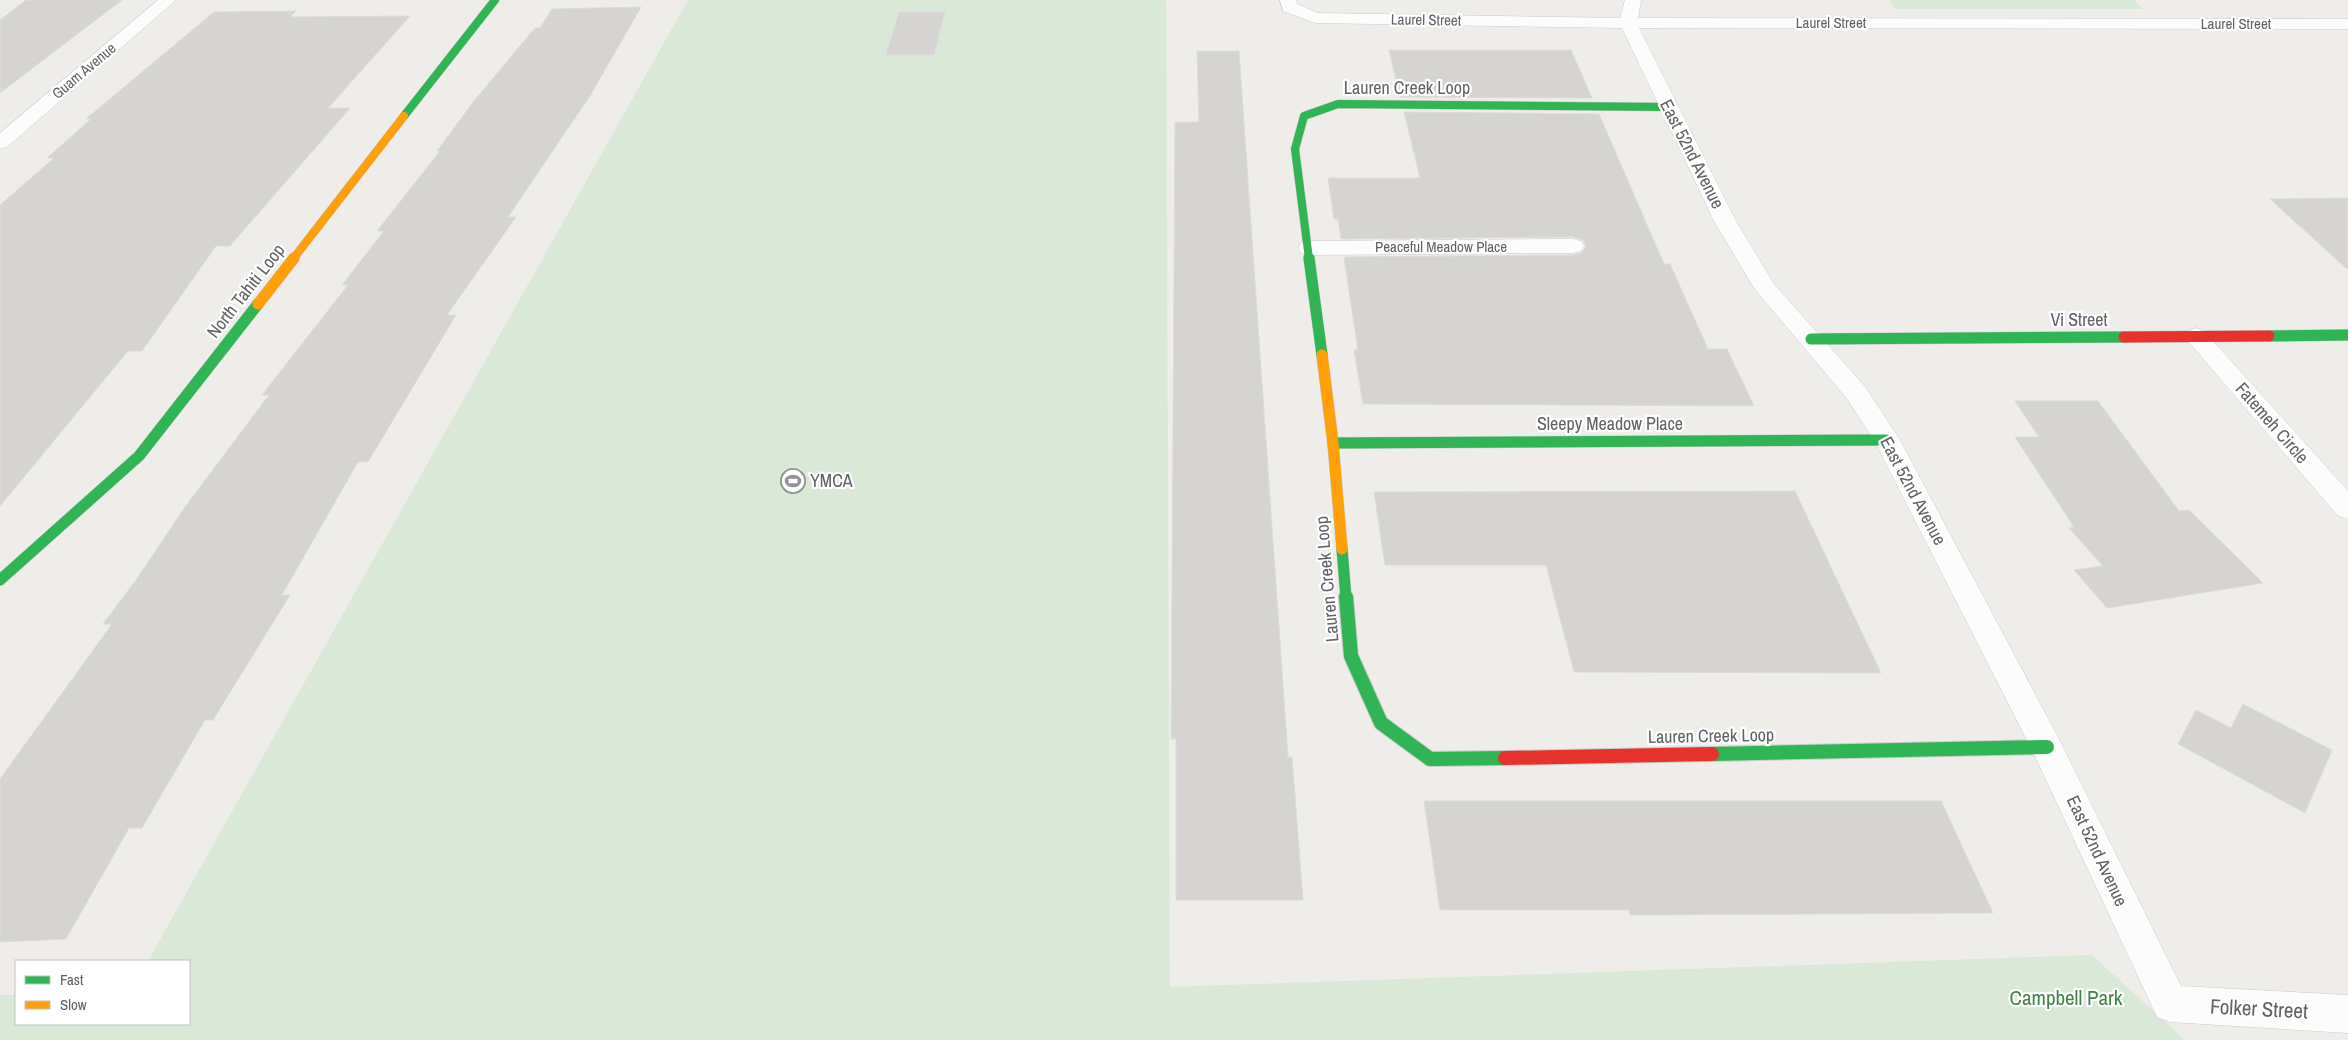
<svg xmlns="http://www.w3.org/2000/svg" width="2348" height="1040" viewBox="0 0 2348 1040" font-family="'Archivo Narrow',sans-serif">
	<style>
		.green { fill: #d9e8d7 }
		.building { fill: #d5d4d2; stroke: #dddcd8 }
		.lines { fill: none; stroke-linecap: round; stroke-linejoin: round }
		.street-casing { stroke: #cbcbca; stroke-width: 1 }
		.fast-far2-casing { stroke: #cbcbca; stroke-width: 9 }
		.fast-far1-casing { stroke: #cbcbca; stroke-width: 12 }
		.fast-casing { stroke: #cbcbca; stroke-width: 16 }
		.slow-far1-casing { stroke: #cbcbca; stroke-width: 9 }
		.slow-casing { stroke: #cbcbca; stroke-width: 12 }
		.jam-far1-casing { stroke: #cbcbca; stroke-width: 12 }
		.jam-casing { stroke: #cbcbca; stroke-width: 16 }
		.street { fill: #fcfcfc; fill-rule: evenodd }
		.fast-far2 { stroke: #30b455; stroke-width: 8 }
		.fast-far1 { stroke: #30b455; stroke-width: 11 }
		.fast { stroke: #30b455; stroke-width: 14 }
		.slow-far1 { stroke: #ff9f0a; stroke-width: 8 }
		.slow { stroke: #ff9f0a; stroke-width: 11 }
		.jam-far1 { stroke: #e5322d; stroke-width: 11 }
		.jam { stroke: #e5322d; stroke-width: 14 }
		.labels { text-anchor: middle; stroke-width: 4.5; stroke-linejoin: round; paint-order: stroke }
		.far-street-label { font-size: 15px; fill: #5f6266; stroke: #fff }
		.street-label { font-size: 18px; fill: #5f6266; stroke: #fff }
		.poi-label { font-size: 18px; fill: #5f6266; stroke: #fff; text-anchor: start }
		.near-park-label { font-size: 21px; fill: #418347; stroke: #fff }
		.near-street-label { font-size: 21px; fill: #5f6266; stroke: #fff }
	</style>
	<rect width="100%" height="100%" fill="#eeede9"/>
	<path class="green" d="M 688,0 L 1166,0 L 1170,987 L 2092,955 L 2185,1040 L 0,1040 L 0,995 L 16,995 L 16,1024 L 189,1024 L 189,961 L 148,961 Z
		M 1889,0 L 2134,0 L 2143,9 L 1895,9 Z"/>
	<path class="building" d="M 26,0 L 122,0 L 0,93 L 0,20 Z
		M 641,7 L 590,96 L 508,217 L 516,217 L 447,315 L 456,315 L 368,462 L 358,462 L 282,595 L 290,595 L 213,720 L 205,720 L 142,828 L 129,828 L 66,939 L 0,942 L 0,779 L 112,624 L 103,624 L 136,580 L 185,507 L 269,395 L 262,395 L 348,285 L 342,285 L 384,231 L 377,231 L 440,151 L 437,151 L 474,101 L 535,28 L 540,28 L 552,9 Z
		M 296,11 L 290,17 L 410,16 L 328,108 L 350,108 L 230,246 L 216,246 L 142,351 L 128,351 L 0,506 L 0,205 L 54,158 L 47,158 L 91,119 L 86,119 L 214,12 Z
		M 899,12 L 945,12 L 934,55 L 886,55 Z
		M 1389,50 L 1571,50 L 1592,98 L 1400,97 Z
		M 1197,51 L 1239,51 L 1288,757 L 1292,757 L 1303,900 L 1176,900 L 1176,739 L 1171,739 L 1175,122 L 1199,122 Z
		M 1404,112 L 1599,114 L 1664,264 L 1670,264 L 1708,349 L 1727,349 L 1754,406 L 1363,404 L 1354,350 L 1358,350 L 1344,257 L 1573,255 L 1581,253 L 1586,247 L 1583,240 L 1573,237 L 1341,239 L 1338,219 L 1334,219 L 1328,178 L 1420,178 Z
		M 2348,198 L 2348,270 L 2270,199 Z
		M 2015,401 L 2098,401 L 2179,511 L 2189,510 L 2263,583 L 2107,608 L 2074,570 L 2103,566 L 2069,528 L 2074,527 L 2015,437 L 2039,437 Z
		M 1795,491 L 1881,673 L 1574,672 L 1546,565 L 1385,565 L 1374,492 Z
		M 2243,704 L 2332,750 L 2305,813 L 2178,744 L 2196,710 L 2231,728 Z
		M 1424,801 L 1941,801 L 1993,913 L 1630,915 L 1629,910 L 1440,910 Z"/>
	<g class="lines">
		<defs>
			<path id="street" d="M 158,0 L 176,0 L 7,147 L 0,149 L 0,133 Z
				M 1280,0 L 1296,0 L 1297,4 L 1318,13 L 1620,18 L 1625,0 L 1641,0 L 1638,18 L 2348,19 L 2348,29 L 1639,28 L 1736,221 L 1774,284 L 1866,388 L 1900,440 L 2058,737 L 2181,986 L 2348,995 L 2348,1033 L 2170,1022 L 2157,1017 L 2033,752 L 1875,442 L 1848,400 L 1754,288 L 1714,221 L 1622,28 L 1315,23 L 1283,11 Z
				M 1573,239 L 1581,241 L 1584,246 L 1581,251 L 1573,253 L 1309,255 L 1301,253 L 1298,248 L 1301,243 L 1309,241 Z
				M 2196,328 L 2204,331 L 2348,491 L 2348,519 L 2338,516 L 2188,341 L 2184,336 L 2188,331 Z"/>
			<path id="fast-far2" d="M 404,116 L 495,0
				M 1309,259 L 1295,149 L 1304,116 L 1338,104 L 1668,107"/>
			<path id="fast-far1" d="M 1309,258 L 1322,355
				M 2269,336 L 2348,335
				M 1811,339 L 2124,337
				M 1333,443 L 1887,440
				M 1342,549 L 1346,598
				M 0,580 L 139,456 L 258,304"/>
			<path id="fast" d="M 1346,597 L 1351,656 L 1381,723 L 1430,759 L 1505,758
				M 1712,754 L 2047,747"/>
			<path id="slow-far1" d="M 293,259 L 404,116"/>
			<path id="slow" d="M 258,304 L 294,258
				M 1322,355 L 1333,443 L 1342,549"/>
			<path id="jam-far1" d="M 2124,337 L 2269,336"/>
			<path id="jam" d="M 1505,758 L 1712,754"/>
		</defs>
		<use href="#street" class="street-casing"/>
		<use href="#fast-far2" class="fast-far2-casing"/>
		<use href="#fast-far1" class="fast-far1-casing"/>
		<use href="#fast" class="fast-casing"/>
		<use href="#slow-far1" class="slow-far1-casing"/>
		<use href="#slow" class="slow-casing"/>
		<use href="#jam-far1" class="jam-far1-casing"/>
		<use href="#jam" class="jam-casing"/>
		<use href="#street" class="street"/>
		<use href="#fast-far2" class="fast-far2"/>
		<use href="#fast-far1" class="fast-far1"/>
		<use href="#fast" class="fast"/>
		<use href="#slow-far1" class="slow-far1"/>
		<use href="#slow" class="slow"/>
		<use href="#jam-far1" class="jam-far1"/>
		<use href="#jam" class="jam"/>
	</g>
	<defs>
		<symbol id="stadium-ring" viewBox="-11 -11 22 22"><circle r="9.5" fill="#fff" stroke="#919394" stroke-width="1.5"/><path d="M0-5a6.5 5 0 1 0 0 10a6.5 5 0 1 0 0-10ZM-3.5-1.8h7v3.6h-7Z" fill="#919394"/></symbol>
	</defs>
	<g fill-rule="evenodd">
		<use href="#stadium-ring" x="779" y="467" width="28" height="28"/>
	</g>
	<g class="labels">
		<g class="far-street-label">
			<text transform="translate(1426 20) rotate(1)" y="5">Laurel Street</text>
			<text x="1831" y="28">Laurel Street</text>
			<text x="2236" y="29">Laurel Street</text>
			<text transform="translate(84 71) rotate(-40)" y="5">Guam Avenue</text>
			<text x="1441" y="252">Peaceful Meadow Place</text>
		</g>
		<g class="street-label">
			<text x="1407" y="94">Lauren Creek Loop</text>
			<text transform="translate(1692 154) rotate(63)" y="6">East 52nd Avenue</text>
			<text transform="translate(246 291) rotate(-52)" y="6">North Tahiti Loop</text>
			<text x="2079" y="326">Vi Street</text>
			<text transform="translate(2272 423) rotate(49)" y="6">Fatemeh Circle</text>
			<text x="1610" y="430">Sleepy Meadow Place</text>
			<text transform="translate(1913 491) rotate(62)" y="6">East 52nd Avenue</text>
			<text transform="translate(1327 579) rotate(-95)" y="6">Lauren Creek Loop</text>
			<text transform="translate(1711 736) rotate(-1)" y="6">Lauren Creek Loop</text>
			<text transform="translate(2097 851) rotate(65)" y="6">East 52nd Avenue</text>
		</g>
		<g class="poi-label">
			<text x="810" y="487">YMCA</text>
		</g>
		<g class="near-park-label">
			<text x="2066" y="1005">Campbell Park</text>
		</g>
		<g class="near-street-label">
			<text transform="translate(2259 1009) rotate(3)" y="7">Folker Street</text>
		</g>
	</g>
	<rect x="15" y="960" width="175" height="65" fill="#ffffff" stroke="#bfc0c2"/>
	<rect x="25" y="976" width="25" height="8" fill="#30b455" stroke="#bfc0c2"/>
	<text x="60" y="985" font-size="15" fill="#5f6266">Fast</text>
	<rect x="25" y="1001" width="25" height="8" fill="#ff9f0a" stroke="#bfc0c2"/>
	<text x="60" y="1010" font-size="15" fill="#5f6266">Slow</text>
</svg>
